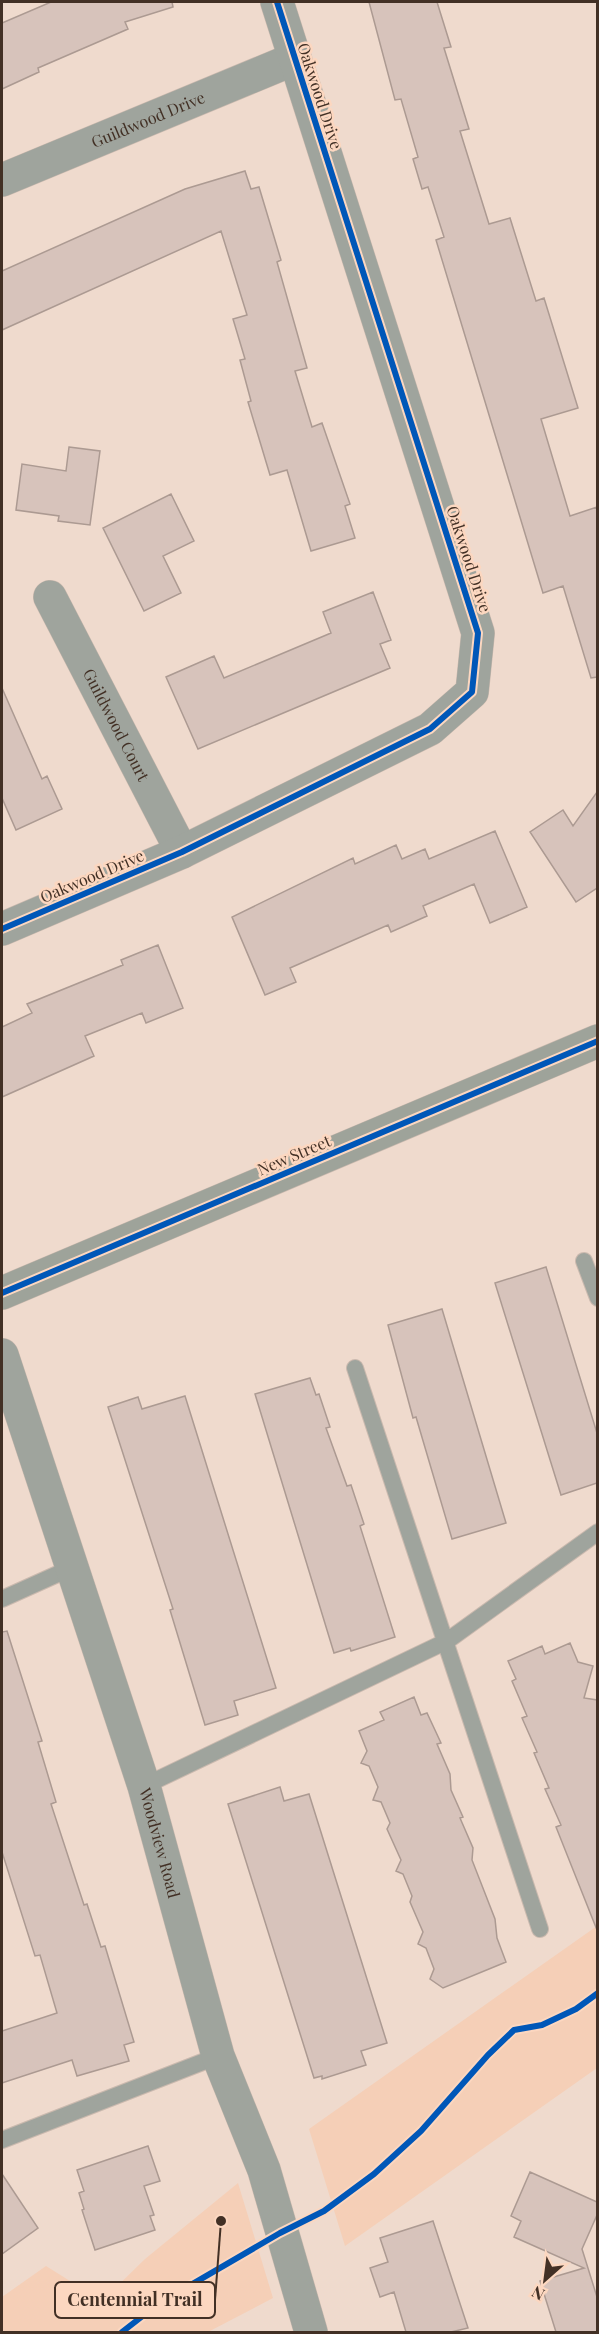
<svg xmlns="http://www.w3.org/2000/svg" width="599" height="2334" viewBox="0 0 599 2334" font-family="'Playfair Display',serif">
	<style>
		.green { fill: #f5cfb7 }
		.building { fill: #d7c3bb; stroke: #ac9a92; stroke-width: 1.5 }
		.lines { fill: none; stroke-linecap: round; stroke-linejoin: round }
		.service-casing { stroke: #cab9ae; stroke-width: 18 }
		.minor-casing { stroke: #cab9ae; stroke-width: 34 }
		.secondary-casing { stroke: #cab9ae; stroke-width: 34 }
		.service { stroke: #9fa49d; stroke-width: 16 }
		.minor { stroke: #9fa49d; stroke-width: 33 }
		.secondary { stroke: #9ea39a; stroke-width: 33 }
		.cycleway-casing { stroke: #fcd7c0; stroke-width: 10 }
		.cycleway { stroke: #0057b8; stroke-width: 6 }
		.labels { text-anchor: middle; stroke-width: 5; stroke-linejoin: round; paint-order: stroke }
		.street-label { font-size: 16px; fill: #423025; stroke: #fcd7c0 }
		.leader { fill: none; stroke: #423025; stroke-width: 2 }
		.callout-dot { fill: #423025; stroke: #fcd7c0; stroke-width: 2 }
		.callout { fill: #fcd7c0; stroke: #423025; stroke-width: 2 }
		.callout-label { font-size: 18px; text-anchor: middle; font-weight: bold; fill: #423025 }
	</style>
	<rect width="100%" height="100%" fill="#efdacd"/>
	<path class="green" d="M 597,1926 L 597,2068 L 345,2246 L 309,2129 Z
		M 238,2183 L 273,2298 L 208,2332 L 2,2332 L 2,2297 L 46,2266 L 102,2301 L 145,2259 Z"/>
	<path class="building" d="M 51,2 L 172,2 L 173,7 L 125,22 L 128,29 L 38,68 L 39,72 L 2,89 L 2,23 Z
		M 369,2 L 437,2 L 451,47 L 444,48 L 469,129 L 460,131 L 489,224 L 510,218 L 536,301 L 544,298 L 578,408 L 541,419 L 570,516 L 597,507 L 597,677 L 591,678 L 563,586 L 543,593 L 436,240 L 444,237 L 428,187 L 422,189 L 413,159 L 418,157 L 401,99 L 395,100 Z
		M 245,171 L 251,189 L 259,187 L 281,260 L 277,262 L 307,368 L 295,371 L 312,427 L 322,423 L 350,504 L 345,506 L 355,538 L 311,551 L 287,470 L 270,475 L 248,402 L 251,401 L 240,360 L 245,359 L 233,319 L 247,315 L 221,231 L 2,330 L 2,271 L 185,189 Z
		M 69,447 L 100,451 L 90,525 L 58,521 L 59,516 L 16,510 L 22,464 L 66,471 Z
		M 171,494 L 194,541 L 163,556 L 181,593 L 144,611 L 103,528 Z
		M 373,592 L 391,640 L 380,644 L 390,668 L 198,749 L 166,677 L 214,656 L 224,678 L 331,633 L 323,612 Z
		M 2,688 L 42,779 L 47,776 L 62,809 L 16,830 L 2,798 Z
		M 597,792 L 597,888 L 576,902 L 530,832 L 563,810 L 573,826 Z
		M 495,831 L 527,907 L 490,923 L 474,884 L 423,906 L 427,916 L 391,932 L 388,925 L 290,968 L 296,982 L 265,995 L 232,917 L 353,858 L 355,864 L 396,845 L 402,859 L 425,849 L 429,859 Z
		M 158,945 L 183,1008 L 146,1023 L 142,1013 L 85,1036 L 94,1056 L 2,1097 L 2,1027 L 32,1013 L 27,1004 L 123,965 L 121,960 Z
		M 546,1267 L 597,1433 L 597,1483 L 561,1495 L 495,1283 Z
		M 442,1309 L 506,1523 L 452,1539 L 416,1417 L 413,1418 L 388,1325 Z
		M 310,1378 L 316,1395 L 319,1394 L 330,1427 L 326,1428 L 347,1486 L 351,1485 L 364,1524 L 360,1526 L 395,1637 L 351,1651 L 350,1648 L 334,1653 L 255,1394 Z
		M 185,1396 L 276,1688 L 234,1701 L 238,1715 L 205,1725 L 170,1610 L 173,1609 L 108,1407 L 138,1397 L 142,1409 Z
		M 7,1631 L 42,1741 L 38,1742 L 56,1802 L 51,1804 L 84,1905 L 87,1904 L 101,1947 L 105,1946 L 134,2042 L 124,2045 L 129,2061 L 77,2076 L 72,2060 L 2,2083 L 2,2031 L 57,2013 L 40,1955 L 35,1956 L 2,1852 L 2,1632 Z
		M 570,1643 L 578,1662 L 593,1666 L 584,1698 L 597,1700 L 597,1930 L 556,1827 L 561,1825 L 545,1789 L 549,1788 L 534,1753 L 537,1752 L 522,1718 L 527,1716 L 512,1681 L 516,1679 L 508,1661 L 542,1646 L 545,1654 Z
		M 414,1697 L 421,1715 L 427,1713 L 441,1743 L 437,1744 L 450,1774 L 451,1790 L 463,1817 L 460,1818 L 473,1848 L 472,1860 L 495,1919 L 497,1938 L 506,1962 L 443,1988 L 430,1979 L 434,1969 L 426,1948 L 418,1944 L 423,1932 L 410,1902 L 412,1896 L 403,1874 L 396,1871 L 401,1860 L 387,1829 L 390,1823 L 381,1802 L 373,1800 L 378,1787 L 369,1766 L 361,1763 L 367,1751 L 359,1731 L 384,1720 L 380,1712 Z
		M 280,1787 L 284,1801 L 309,1794 L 387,2043 L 361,2051 L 366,2065 L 322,2079 L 322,2076 L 314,2078 L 228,1804 Z
		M 148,2146 L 160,2181 L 144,2186 L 154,2215 L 150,2216 L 155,2230 L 95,2250 L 82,2210 L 84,2209 L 79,2193 L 84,2191 L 77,2170 Z
		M 530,2172 L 597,2202 L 597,2215 L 582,2249 L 597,2297 L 597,2332 L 556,2332 L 540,2281 L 584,2268 L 514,2237 L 521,2221 L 511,2216 Z
		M 2,2174 L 38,2228 L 2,2254 Z
		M 433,2221 L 468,2328 L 451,2332 L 406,2332 L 394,2292 L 380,2297 L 370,2268 L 388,2262 L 380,2238 Z"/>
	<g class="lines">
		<defs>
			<path id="service" d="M 584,1261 L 598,1298
				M 355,1368 L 540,1929
				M 2,1599 L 71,1568
				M 144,1786 L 447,1641 L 598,1532
				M 2,2140 L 218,2056"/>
			<g id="minor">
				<path id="s1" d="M 2,180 L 294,59"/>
				<path id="s2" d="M 50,597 L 182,852"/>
				<path d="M 2,929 L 182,852 L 430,729 L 472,692 L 478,633 L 277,2"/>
				<path id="s3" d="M 2,1355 L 144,1786 L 218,2056 L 264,2170 L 311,2332"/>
			</g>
			<path id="secondary" d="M 2,1293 L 598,1041"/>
		</defs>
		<use href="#service" class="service-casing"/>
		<use href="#minor" class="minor-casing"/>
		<use href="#secondary" class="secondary-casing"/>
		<use href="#service" class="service"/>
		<use href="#minor" class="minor"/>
		<use href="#secondary" class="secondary"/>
		<defs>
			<path id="cycleway" d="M 2,929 L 182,852 L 430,729 L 472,692 L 478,633 L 277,2
				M 2,1293 L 598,1041
				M 122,2332 L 158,2304 L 280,2233 L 324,2211 L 374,2174 L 421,2131 L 488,2055 L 514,2030 L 542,2025 L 576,2009 L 598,1993"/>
		</defs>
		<use href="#cycleway" class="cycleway-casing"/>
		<use href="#cycleway" class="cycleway"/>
	</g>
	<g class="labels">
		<g class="street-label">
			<text transform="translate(320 96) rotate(72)" y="6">Oakwood Drive</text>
			<text dy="6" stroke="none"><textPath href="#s1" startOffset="158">Guildwood Drive</textPath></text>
			<text transform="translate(469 559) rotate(72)" y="6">Oakwood Drive</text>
			<text dy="6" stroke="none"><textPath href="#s2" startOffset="144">Guildwood Court</textPath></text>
			<text transform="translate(92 876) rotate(-23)" y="6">Oakwood Drive</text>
			<text transform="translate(294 1155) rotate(-23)" y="6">New Street</text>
			<text dy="6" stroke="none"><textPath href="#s3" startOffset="513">Woodview Road</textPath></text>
		</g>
	</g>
	<path class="leader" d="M221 2221L215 2300"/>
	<circle class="callout-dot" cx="221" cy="2221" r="6"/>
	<rect class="callout" x="55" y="2282" width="160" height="36" rx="6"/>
	<g class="callout-label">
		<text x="135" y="2306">Centennial Trail</text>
	</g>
	<rect width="599" height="2334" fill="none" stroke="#423025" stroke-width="6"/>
	<g transform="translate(545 2280) rotate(208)" stroke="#fcd7c0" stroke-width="4.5" paint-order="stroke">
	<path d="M0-4.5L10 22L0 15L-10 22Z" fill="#423025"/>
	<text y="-9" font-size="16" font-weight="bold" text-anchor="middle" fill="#423025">N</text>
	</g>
</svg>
